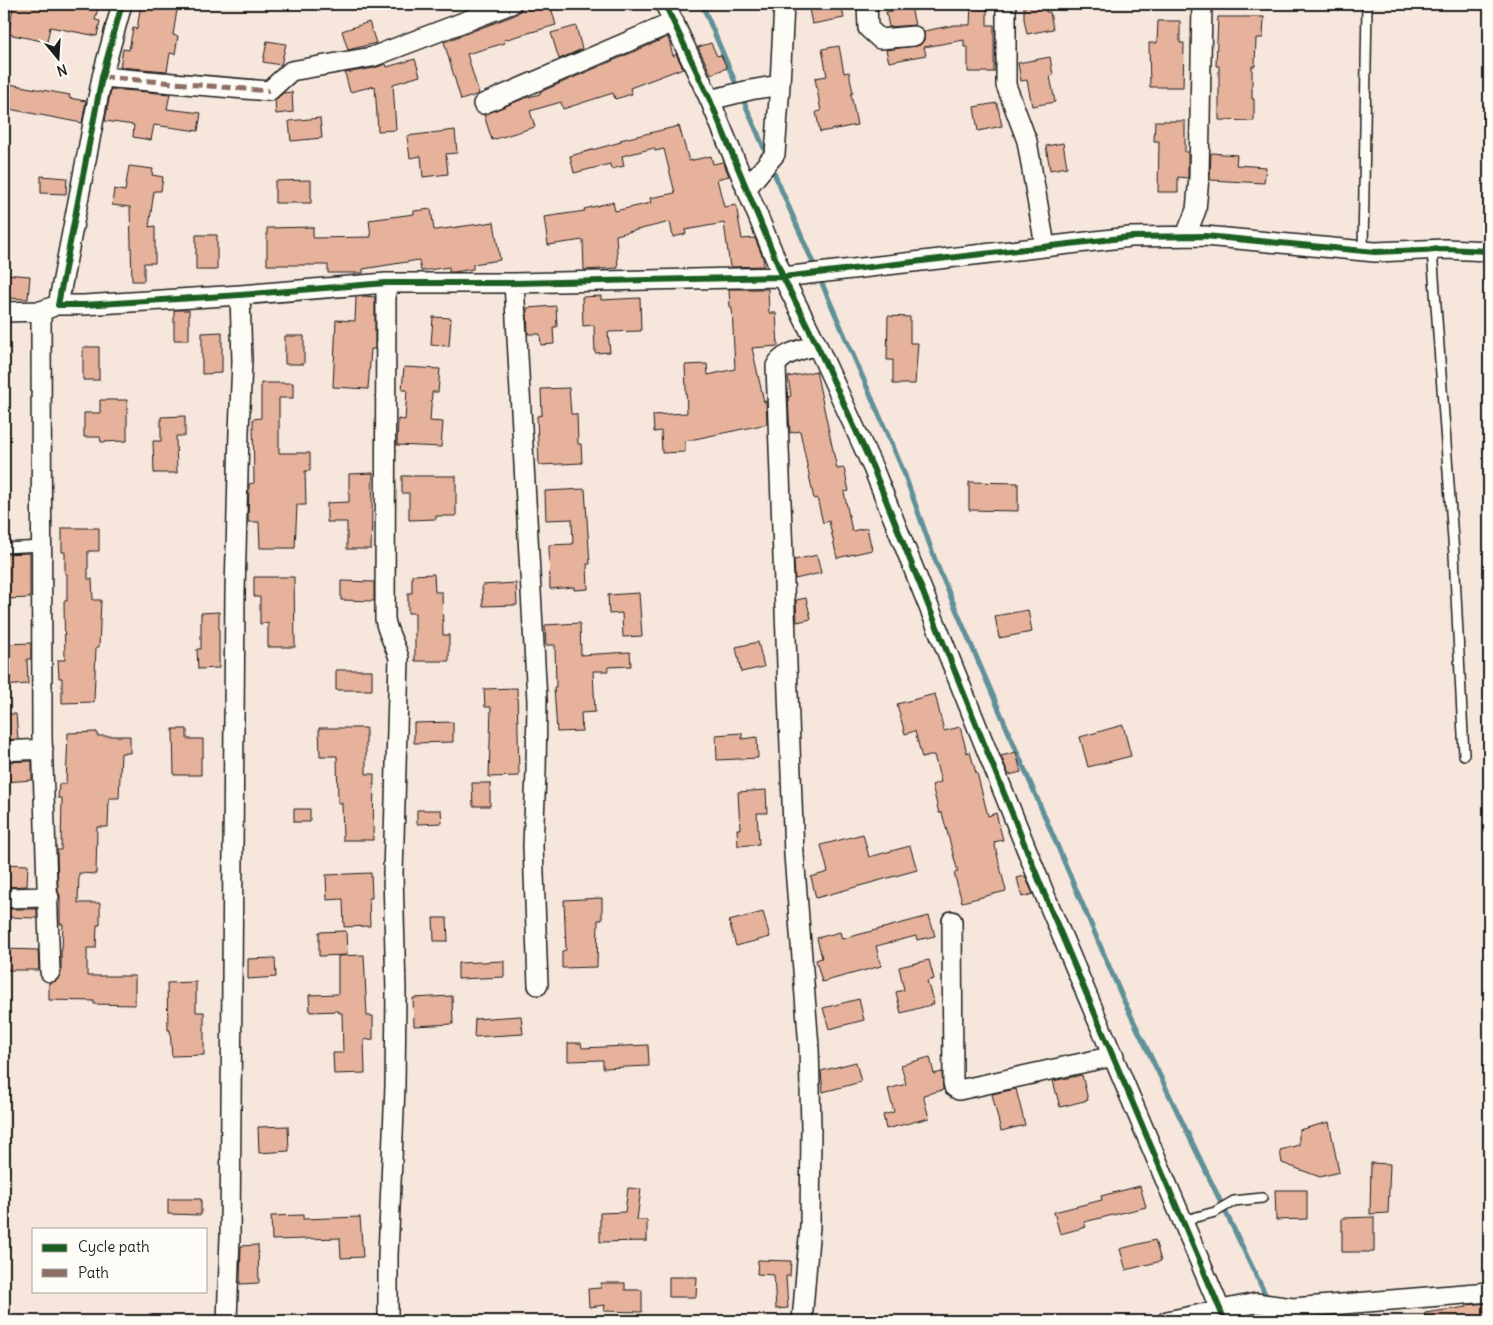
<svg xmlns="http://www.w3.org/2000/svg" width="1493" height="1325" viewBox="0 0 1493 1325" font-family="Delius,sans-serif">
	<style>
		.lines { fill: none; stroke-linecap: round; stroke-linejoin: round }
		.stream { stroke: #609198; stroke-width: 5 }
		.building { fill: #e7b29b; stroke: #1c1c1c }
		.lane-casing { stroke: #1c1c1c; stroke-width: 12 }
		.street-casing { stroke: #1c1c1c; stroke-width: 22 }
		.lane { stroke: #fdfcf7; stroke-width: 9 }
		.street { stroke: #fdfcf7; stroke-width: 19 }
		.quiet { stroke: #8d6e63; stroke-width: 5; stroke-dasharray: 10 5; stroke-linecap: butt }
		.cycleway-casing { stroke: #fdfcf7; stroke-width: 9 }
		.cycleway { stroke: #1b5e20; stroke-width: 6 }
	</style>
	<rect width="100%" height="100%" fill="#f6e6db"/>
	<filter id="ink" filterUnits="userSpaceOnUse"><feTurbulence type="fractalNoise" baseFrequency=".02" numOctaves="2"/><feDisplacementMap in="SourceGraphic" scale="10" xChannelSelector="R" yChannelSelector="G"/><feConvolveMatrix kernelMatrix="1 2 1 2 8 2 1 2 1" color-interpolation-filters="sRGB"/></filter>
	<g filter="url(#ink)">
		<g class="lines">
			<path class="stream" d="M 702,4 L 738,89
				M 742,97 L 767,155
				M 771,166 L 903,470 L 937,565 L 1123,999 L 1268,1300
				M 1272,1310 L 1277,1321"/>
		</g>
		<path class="building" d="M 14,4 L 99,4 L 95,20 L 100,21 L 97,36 L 50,27 L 47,42 L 8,34 Z
			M 141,4 L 178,4 L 173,35 L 178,36 L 175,54 L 170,53 L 167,71 L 120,67 L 123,49 L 129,50 L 133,28 L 137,29 Z
			M 526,4 L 550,4 L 556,25 L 504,40 L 505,43 L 467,54 L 479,94 L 461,100 L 444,42 L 515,15 L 520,11 L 522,5 Z
			M 808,4 L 841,4 L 844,18 L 812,24 Z
			M 971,4 L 987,4 L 987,25 L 994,25 L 994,72 L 968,72 L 968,47 L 964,47 L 964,40 L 924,47 L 926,55 L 889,62 L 886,50 L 920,45 L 924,40 L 924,31 L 955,25 L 970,25 Z
			M 1024,4 L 1046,4 L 1046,12 L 1050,12 L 1053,29 L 1027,34 L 1024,19 Z
			M 911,7 L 915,25 L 889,27 L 886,12 Z
			M 1218,17 L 1264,17 L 1263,38 L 1256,38 L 1255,66 L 1252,66 L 1252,99 L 1254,99 L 1254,121 L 1219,120 L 1219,66 L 1216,66 Z
			M 1158,21 L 1180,21 L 1180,43 L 1184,43 L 1183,87 L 1150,87 L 1149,43 L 1157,43 Z
			M 369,22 L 376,43 L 348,50 L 342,31 Z
			M 576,26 L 582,49 L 559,59 L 551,33 Z
			M 668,37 L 673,56 L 676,54 L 683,68 L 630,88 L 632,94 L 615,99 L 613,93 L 563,109 L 561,102 L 530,111 L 535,127 L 492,140 L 484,115 L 525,98 L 540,94 L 540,92 Z
			M 267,41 L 286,44 L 281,65 L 263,62 Z
			M 711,43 L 717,56 L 721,55 L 727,68 L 711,74 L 698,47 Z
			M 839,46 L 844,73 L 849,72 L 853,93 L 851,94 L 857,125 L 820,132 L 816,112 L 821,111 L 815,78 L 827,76 L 822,49 Z
			M 1050,57 L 1053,75 L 1050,76 L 1055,102 L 1032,106 L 1027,80 L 1021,81 L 1018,63 Z
			M 415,59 L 420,76 L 393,84 L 396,130 L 378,131 L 375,86 L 350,92 L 345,73 L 374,68 L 386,64 L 387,67 Z
			M 9,84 L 70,95 L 69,98 L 86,101 L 82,123 L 4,108 Z
			M 111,89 L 170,94 L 167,109 L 201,113 L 198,131 L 154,125 L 151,140 L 133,137 L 134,125 L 105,121 Z
			M 292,92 L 293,112 L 276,114 L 275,100 L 283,93 Z
			M 997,103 L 1002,126 L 978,131 L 974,107 Z
			M 320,118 L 322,138 L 291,141 L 289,121 Z
			M 1155,121 L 1185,121 L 1185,152 L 1188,152 L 1188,178 L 1178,177 L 1178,192 L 1158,192 L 1159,141 L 1154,141 Z
			M 679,126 L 689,161 L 711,156 L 713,164 L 723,162 L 729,176 L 717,179 L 724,207 L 736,205 L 742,239 L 755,238 L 763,258 L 764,266 L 730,267 L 724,223 L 685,230 L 686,234 L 673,237 L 670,222 L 616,235 L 618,268 L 584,270 L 583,240 L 548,245 L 544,217 L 585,211 L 584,209 L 613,202 L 615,211 L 651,203 L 650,198 L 675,193 L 664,149 L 655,151 L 654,148 L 622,156 L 624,166 L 611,169 L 610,164 L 574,173 L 570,156 L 621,142 L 620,140 Z
			M 455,130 L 457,153 L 446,154 L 448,174 L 423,177 L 421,156 L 410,158 L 407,136 Z
			M 1063,143 L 1067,167 L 1050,170 L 1046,146 Z
			M 1211,153 L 1237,155 L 1236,165 L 1266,167 L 1264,183 L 1210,180 Z
			M 129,166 L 153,169 L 152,175 L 163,177 L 161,191 L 154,191 L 149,227 L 155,226 L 155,263 L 144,263 L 144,281 L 132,281 L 130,207 L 112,205 L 114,189 L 125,191 Z
			M 41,176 L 67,178 L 66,194 L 41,193 Z
			M 311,180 L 311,203 L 275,203 L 275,181 Z
			M 431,209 L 434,230 L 436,230 L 494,222 L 500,260 L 473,264 L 473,269 L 454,272 L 449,272 L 449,267 L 421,271 L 419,260 L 363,269 L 363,273 L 328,273 L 328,265 L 267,265 L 267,228 L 313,227 L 313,238 L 371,237 L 369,220 L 414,214 L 414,211 Z
			M 196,235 L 217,235 L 217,270 L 196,270 Z
			M 4,274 L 30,276 L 28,299 L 4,298 Z
			M 729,289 L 768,289 L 769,313 L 776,313 L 778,346 L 752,348 L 764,402 L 766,401 L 767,424 L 685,441 L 685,452 L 662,453 L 661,431 L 654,432 L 653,415 L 687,413 L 685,365 L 707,364 L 708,375 L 735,369 L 732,308 L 730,308 Z
			M 364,296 L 375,297 L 375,349 L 371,349 L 368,389 L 333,387 L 336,320 L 355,321 L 356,297 Z
			M 601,296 L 601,300 L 640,298 L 641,331 L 608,332 L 610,352 L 595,353 L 594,325 L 583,326 L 582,297 Z
			M 556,306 L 557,327 L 553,327 L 554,344 L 541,345 L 540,334 L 528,334 L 527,308 Z
			M 174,310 L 189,310 L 189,340 L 174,340 Z
			M 888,316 L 910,317 L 910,343 L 918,343 L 915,384 L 893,384 L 893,360 L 887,360 Z
			M 433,317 L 451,318 L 449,346 L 431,345 Z
			M 222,332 L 222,373 L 202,374 L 202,333 Z
			M 285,336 L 304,336 L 304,364 L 285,364 Z
			M 83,347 L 99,347 L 99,380 L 83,380 Z
			M 404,367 L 440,369 L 438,392 L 432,392 L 430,421 L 443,422 L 441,447 L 397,445 L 398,419 L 405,420 L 407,390 L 402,390 Z
			M 816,371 L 837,469 L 844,468 L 849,491 L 844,492 L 852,531 L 867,528 L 872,550 L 837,558 L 829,521 L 823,523 L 817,498 L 814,499 L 800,431 L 790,433 L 788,397 L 791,396 L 788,377 Z
			M 261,383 L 293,383 L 293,398 L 279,398 L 279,453 L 310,453 L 310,471 L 305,471 L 306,505 L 297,505 L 295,548 L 260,548 L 259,522 L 248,522 L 249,484 L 254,483 L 253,419 L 261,418 Z
			M 569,388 L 571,414 L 577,414 L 578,444 L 581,444 L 582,463 L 539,465 L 537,416 L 542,415 L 541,389 Z
			M 100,400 L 127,400 L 127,441 L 101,442 L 100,437 L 84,437 L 84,413 L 100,413 Z
			M 185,416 L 185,436 L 176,436 L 177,473 L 154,473 L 153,441 L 161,441 L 161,417 Z
			M 373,473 L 371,549 L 347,549 L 347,522 L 327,522 L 327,503 L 349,502 L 349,474 Z
			M 402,476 L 456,476 L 456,516 L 436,516 L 436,519 L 409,520 L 409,493 L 402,493 Z
			M 969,482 L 1018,483 L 1018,511 L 969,510 Z
			M 585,489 L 590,564 L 587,564 L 588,589 L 574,590 L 574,587 L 550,589 L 549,545 L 573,544 L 572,519 L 546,520 L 545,491 Z
			M 62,528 L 99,528 L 99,551 L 88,551 L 88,579 L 92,579 L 93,600 L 101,600 L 99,647 L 96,647 L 94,702 L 62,703 L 62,678 L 59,678 L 58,660 L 65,660 L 64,601 L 67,601 L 67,574 L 65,574 L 65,552 L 62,552 Z
			M 30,553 L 30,598 L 4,599 L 4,554 Z
			M 817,555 L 821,573 L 795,579 L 794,560 Z
			M 434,574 L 435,592 L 442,592 L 443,635 L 449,635 L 449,661 L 415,661 L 415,613 L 408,613 L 408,593 L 412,593 L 412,575 Z
			M 254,577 L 294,577 L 295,647 L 268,647 L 268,623 L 260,624 L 260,597 L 254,597 Z
			M 341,581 L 374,582 L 374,601 L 341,600 Z
			M 516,583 L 517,605 L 483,606 L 482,585 Z
			M 639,593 L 642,636 L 623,637 L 622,613 L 609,614 L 608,595 Z
			M 806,598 L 811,619 L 797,622 L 796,600 Z
			M 1028,610 L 1032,632 L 999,638 L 995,616 Z
			M 219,612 L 219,668 L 198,669 L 197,649 L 201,649 L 201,613 Z
			M 580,623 L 581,655 L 630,652 L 631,666 L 608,667 L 608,671 L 593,671 L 595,712 L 581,713 L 582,731 L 557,732 L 554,687 L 556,687 L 555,645 L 546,645 L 545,625 Z
			M 758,642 L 764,667 L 741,672 L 736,647 Z
			M 31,643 L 31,659 L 27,659 L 28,684 L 4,686 L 4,644 Z
			M 336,670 L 372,670 L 372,690 L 336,690 Z
			M 517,688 L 519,776 L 489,777 L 491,707 L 485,707 L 484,689 Z
			M 935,694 L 944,731 L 960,727 L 967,753 L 970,752 L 976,773 L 977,773 L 988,816 L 996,813 L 1003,840 L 994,842 L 1006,891 L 962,902 L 954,873 L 958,872 L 942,813 L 939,813 L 932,785 L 941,782 L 934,755 L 922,758 L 915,731 L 905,734 L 897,704 Z
			M 4,714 L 16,714 L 18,739 L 4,740 Z
			M 453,722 L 453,742 L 414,743 L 414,723 Z
			M 1123,725 L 1131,756 L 1088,767 L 1080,737 Z
			M 319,728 L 366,728 L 366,774 L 374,774 L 373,840 L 343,840 L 342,803 L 338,803 L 337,756 L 320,756 Z
			M 173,729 L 187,729 L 187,739 L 203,739 L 203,757 L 201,757 L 201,775 L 174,775 Z
			M 97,732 L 97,736 L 130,736 L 130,753 L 121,753 L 119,798 L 109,798 L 108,827 L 97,827 L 96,874 L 79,873 L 78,903 L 100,903 L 100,925 L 97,925 L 96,948 L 87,948 L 87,976 L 135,976 L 135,1005 L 94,1004 L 94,1001 L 49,1000 L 49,983 L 56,981 L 60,977 L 61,972 L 61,950 L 62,950 L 63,924 L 60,924 L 60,896 L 58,891 L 57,850 L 61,850 L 62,798 L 58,798 L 59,784 L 66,784 L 68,733 Z
			M 742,733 L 742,739 L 757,737 L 758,758 L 717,760 L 716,735 Z
			M 1016,752 L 1021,772 L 1009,775 L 1001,756 Z
			M 32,761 L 32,780 L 4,782 L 4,762 Z
			M 472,783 L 490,783 L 490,806 L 473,806 Z
			M 766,790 L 767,813 L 757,813 L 759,844 L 738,846 L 737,829 L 740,829 L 738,792 Z
			M 294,809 L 310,809 L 310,822 L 294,822 Z
			M 417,810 L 441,810 L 442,823 L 417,824 Z
			M 863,834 L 869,857 L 910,846 L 917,870 L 816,898 L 811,877 L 828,872 L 821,845 Z
			M 4,864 L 28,865 L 27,886 L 4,887 Z
			M 371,873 L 372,898 L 369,898 L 370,926 L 344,927 L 343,899 L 327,900 L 326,875 Z
			M 1025,876 L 1033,894 L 1022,897 L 1017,878 Z
			M 602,898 L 602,920 L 598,920 L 597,967 L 562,968 L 562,951 L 566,950 L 564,900 Z
			M 4,909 L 37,909 L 37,918 L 4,917 Z
			M 763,912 L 770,937 L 736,946 L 729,921 Z
			M 929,916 L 935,936 L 917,940 L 916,936 L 876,946 L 881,966 L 822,982 L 816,960 L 822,958 L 817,938 L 840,932 L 842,939 Z
			M 433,918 L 447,918 L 448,941 L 434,941 Z
			M 346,931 L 347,955 L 319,956 L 319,932 Z
			M 4,949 L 38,950 L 39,970 L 4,970 Z
			M 364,955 L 367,1016 L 373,1016 L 373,1039 L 364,1040 L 365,1073 L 334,1074 L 333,1053 L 343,1053 L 342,1013 L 339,1013 L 339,1011 L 310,1012 L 309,995 L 338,994 L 338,956 Z
			M 275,958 L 276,977 L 248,979 L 248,959 Z
			M 929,960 L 934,979 L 927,981 L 934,1004 L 901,1013 L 896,992 L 904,990 L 899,967 Z
			M 504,961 L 504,977 L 458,979 L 458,963 Z
			M 196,982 L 196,1012 L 204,1012 L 204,1055 L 172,1056 L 170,1030 L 168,1030 L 167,983 Z
			M 452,996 L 453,1024 L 414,1026 L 413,998 Z
			M 859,999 L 864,1020 L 829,1029 L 823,1008 Z
			M 521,1016 L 523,1034 L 474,1037 L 475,1019 Z
			M 568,1043 L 581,1043 L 582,1048 L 648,1045 L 649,1066 L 603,1068 L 603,1060 L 568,1061 Z
			M 930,1057 L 934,1074 L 942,1072 L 943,1090 L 923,1095 L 929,1118 L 886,1129 L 883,1115 L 894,1112 L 888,1089 L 906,1084 L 901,1065 Z
			M 856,1062 L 861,1082 L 823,1092 L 821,1071 Z
			M 1082,1075 L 1088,1100 L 1060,1107 L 1053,1081 Z
			M 1016,1089 L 1025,1125 L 1001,1131 L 992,1094 Z
			M 1329,1122 L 1339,1172 L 1320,1177 L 1282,1163 L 1280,1150 L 1299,1145 L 1299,1130 Z
			M 288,1126 L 289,1151 L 259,1153 L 258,1127 Z
			M 1371,1163 L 1390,1164 L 1388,1213 L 1370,1214 Z
			M 1140,1186 L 1146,1207 L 1084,1222 L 1086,1227 L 1060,1234 L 1054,1212 L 1102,1200 L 1101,1196 Z
			M 628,1188 L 641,1189 L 637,1220 L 647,1220 L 647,1241 L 600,1242 L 600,1213 L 625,1212 Z
			M 1275,1190 L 1307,1190 L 1307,1219 L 1276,1220 Z
			M 168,1199 L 201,1199 L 201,1215 L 168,1214 Z
			M 303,1215 L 303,1219 L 360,1217 L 363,1257 L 341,1258 L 340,1238 L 272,1240 L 271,1216 Z
			M 1374,1217 L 1374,1252 L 1342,1252 L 1342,1218 Z
			M 1155,1240 L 1161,1261 L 1126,1270 L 1120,1249 Z
			M 258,1245 L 259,1283 L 240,1284 L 241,1246 Z
			M 758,1260 L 791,1261 L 790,1276 L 786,1276 L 788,1308 L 776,1309 L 774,1275 L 757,1274 Z
			M 669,1277 L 697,1277 L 696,1297 L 669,1297 Z
			M 601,1283 L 625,1283 L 625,1290 L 642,1290 L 642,1312 L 604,1311 L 605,1305 L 589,1307 L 588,1289 L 601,1288 Z
			M 1489,1303 L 1489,1316 L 1457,1321 L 1425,1321 L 1425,1313 L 1467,1307 L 1466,1305 Z"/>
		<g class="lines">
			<defs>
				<path id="lane" d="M 1432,250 L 1454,554 L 1464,755
					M 1363,251 L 1367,4
					M 4,548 L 42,546
					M 1182,1221 L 1215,1212 L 1234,1201 L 1262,1198"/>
				<path id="street" d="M 122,4 L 102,77 L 58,305 L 84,305 L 240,295 L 386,283 L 514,283 L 783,277 L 1130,237 L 1205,236 L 1375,252 L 1445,249 L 1489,251
					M 665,4 L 710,100 L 783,277 L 817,345 L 873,468 L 1051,910 L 1225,1321
					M 867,4 L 868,28 L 880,39 L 914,36
					M 1006,4 L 1006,85 L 1027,141 L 1045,246
					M 102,77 L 269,91 L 291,71 L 372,57 L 511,4
					M 710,100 L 750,90 L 780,85
					M 483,104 L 674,22
					M 746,189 L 775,154 L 780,85 L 784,4
					M 1186,235 L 1196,210 L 1199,177 L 1202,4
					M 386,283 L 385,619 C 387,633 395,644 399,658 L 393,874 L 396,992 L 395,1086 L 388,1256 L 388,1321
					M 514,283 L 537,700 L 536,772 L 533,846 L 538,985
					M 41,311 L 42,737 L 50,972
					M 4,312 L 41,311 L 52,307
					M 4,751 L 43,749
					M 4,898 L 49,897
					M 952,921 L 953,1082 L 954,1087 L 959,1090 L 1114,1056
					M 227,1321 L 230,1237 L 235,592 L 239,432 L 242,361 L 240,295
					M 802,1321 L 810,1226 L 811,1128 L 809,1047 L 794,855 L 776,366 C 783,352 803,350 817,345
					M 1167,1321 L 1256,1303 L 1293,1308 L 1489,1292"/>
			</defs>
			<use href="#lane" class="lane-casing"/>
			<use href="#street" class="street-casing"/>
			<use href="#lane" class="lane"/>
			<use href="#street" class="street"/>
			<path class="quiet" d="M 102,77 L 269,91"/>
			<defs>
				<path id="cycleway" d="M 122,4 L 102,77 L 58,305 L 84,305 L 240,295 L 386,283 L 514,283 L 783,277 L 1130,237 L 1205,236 L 1375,252 L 1445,249 L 1489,251
					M 665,4 L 710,100 L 783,277 L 817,345 L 873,468 L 1051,910 L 1225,1321"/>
			</defs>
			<use href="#cycleway" class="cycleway-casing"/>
			<use href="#cycleway" class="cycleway"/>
		</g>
	</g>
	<rect width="1493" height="1325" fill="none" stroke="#fdfcf7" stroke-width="20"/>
	<rect x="10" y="10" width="1473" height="1305" fill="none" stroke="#1c1c1c" stroke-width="2" filter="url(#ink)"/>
	<rect x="32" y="1228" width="175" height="65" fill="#fdfcf7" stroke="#a3a29f"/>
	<rect x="42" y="1244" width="25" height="8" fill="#1b5e20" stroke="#a3a29f"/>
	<text x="78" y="1252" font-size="15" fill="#1c1c1c">Cycle path</text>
	<rect x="42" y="1269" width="25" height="8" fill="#8d6e63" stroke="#a3a29f"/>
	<text x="78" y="1278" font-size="15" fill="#1c1c1c">Path</text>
	<g transform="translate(58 58) rotate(162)" stroke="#fdfcf7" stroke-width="4" paint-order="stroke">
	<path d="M0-4L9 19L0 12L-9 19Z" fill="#1c1c1c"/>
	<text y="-8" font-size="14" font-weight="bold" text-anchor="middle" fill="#1c1c1c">N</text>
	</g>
</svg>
